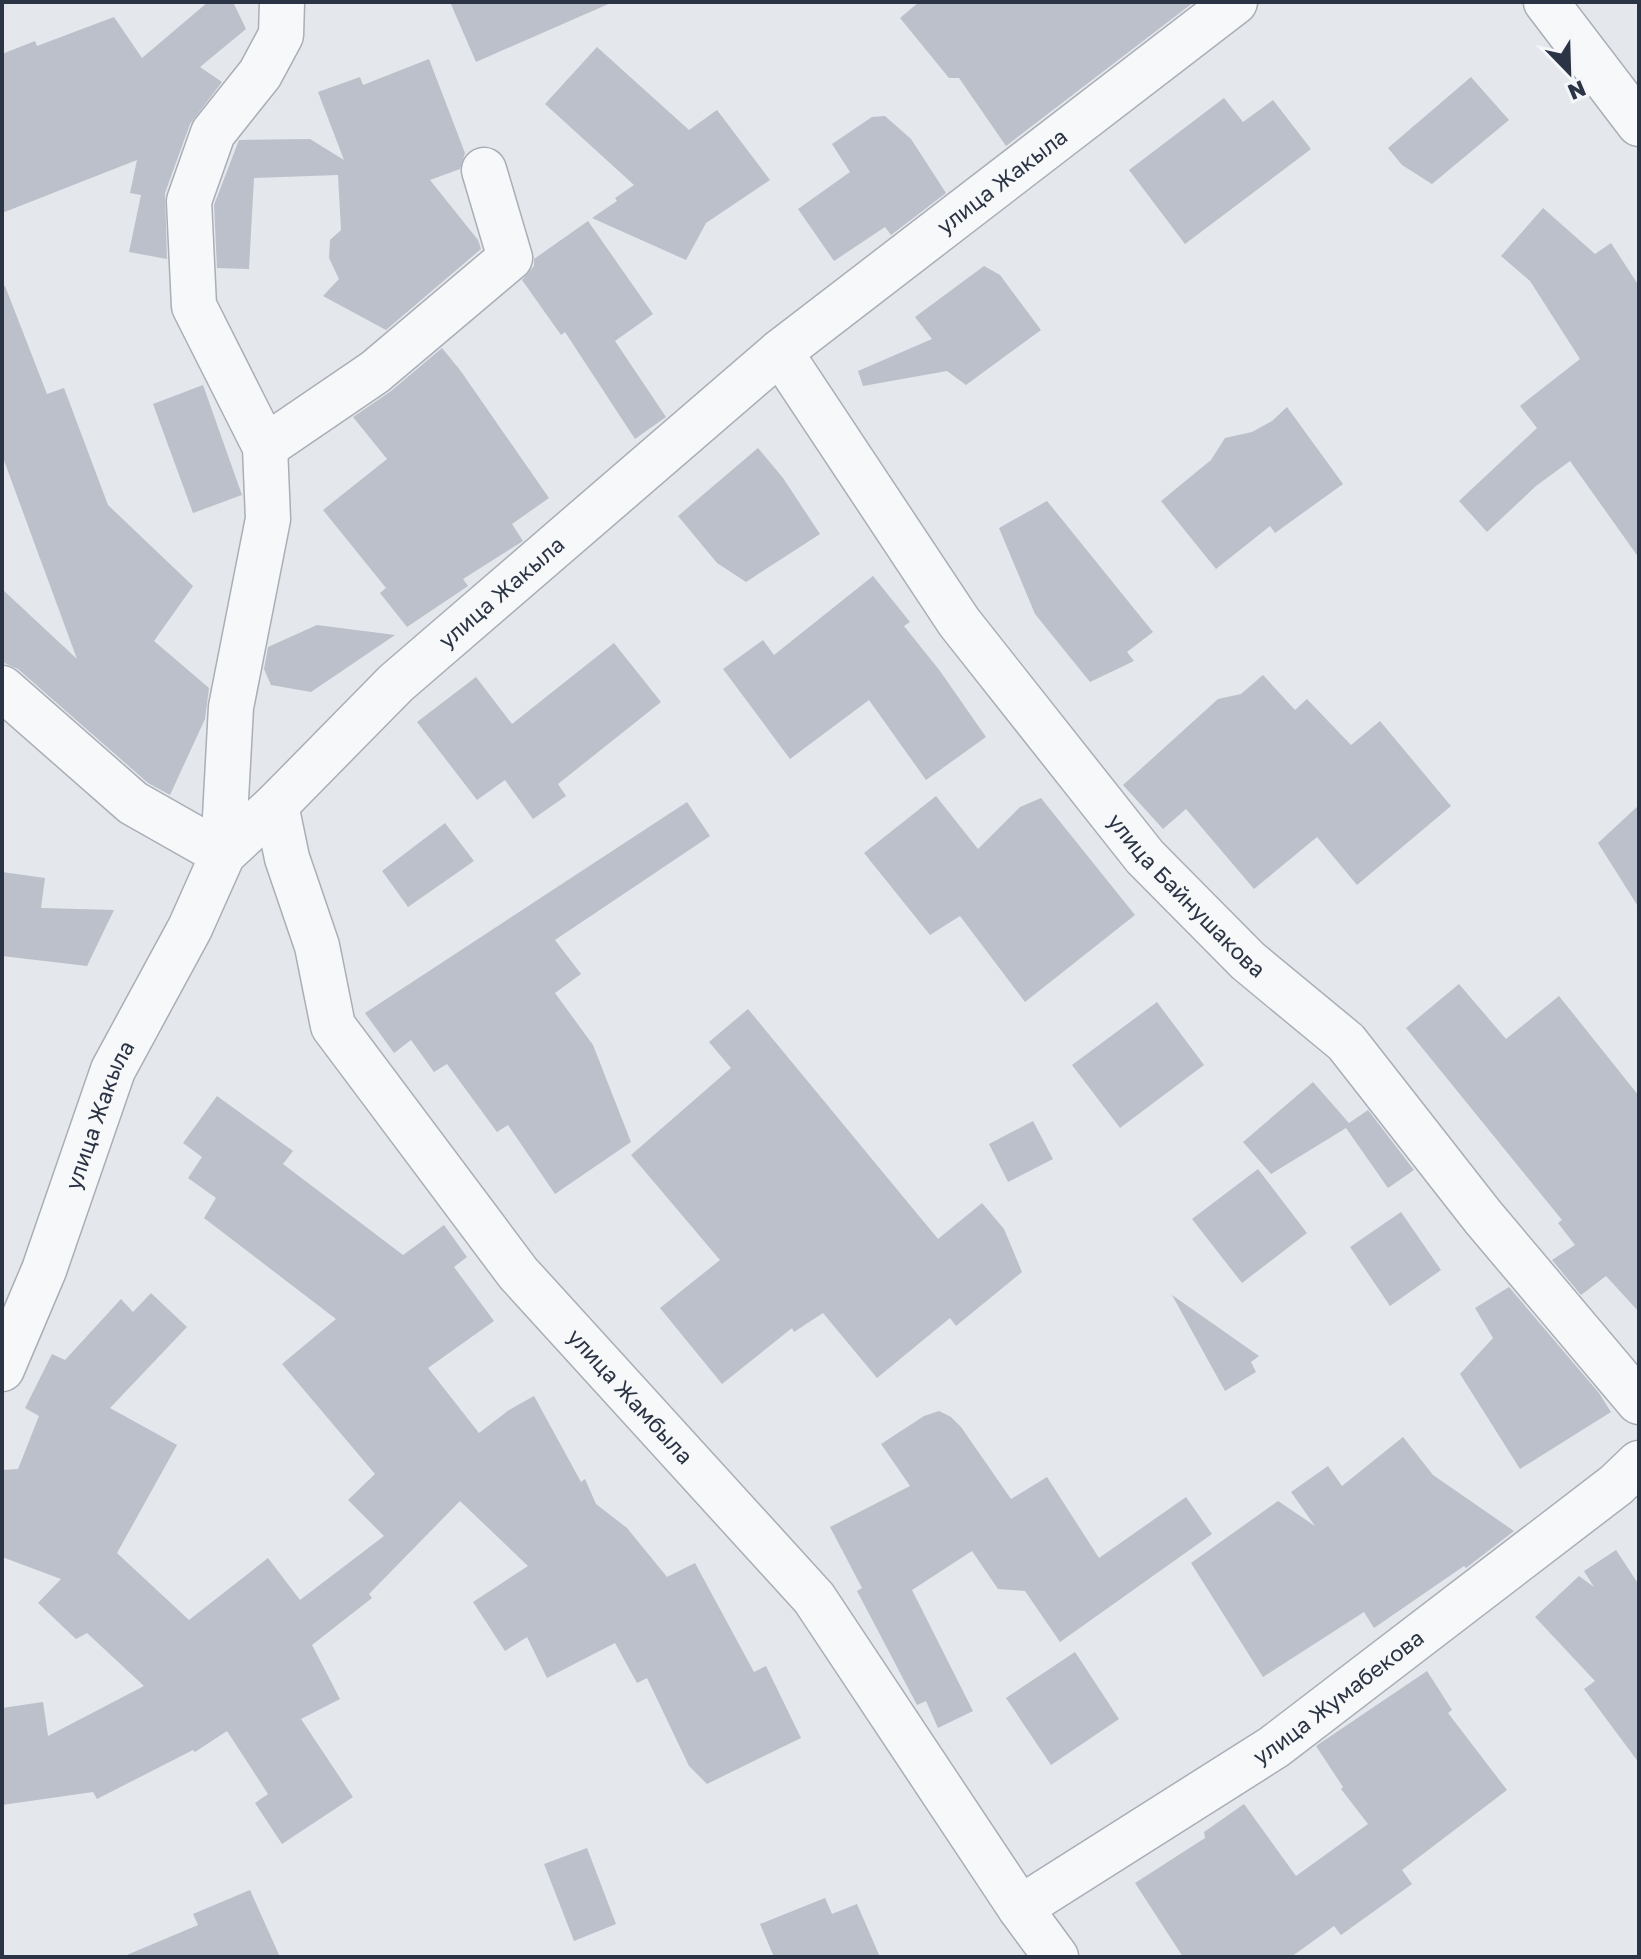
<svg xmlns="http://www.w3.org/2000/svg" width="1641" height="1959" viewBox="0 0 1641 1959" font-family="'Golos Text',sans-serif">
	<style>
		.building { fill: #bbc0ca }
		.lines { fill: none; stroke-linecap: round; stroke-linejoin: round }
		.minor-casing { stroke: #a9aeb7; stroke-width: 47 }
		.minor { stroke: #f7f8fa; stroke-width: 44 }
		.labels { text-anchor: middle; stroke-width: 7; stroke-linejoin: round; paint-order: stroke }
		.street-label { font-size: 22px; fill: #2b3445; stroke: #f4f6f9 }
	</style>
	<rect width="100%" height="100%" fill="#e4e7ec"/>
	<path class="building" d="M 208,2 L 233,2 L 246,29 L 200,67 L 222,82 L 190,124 L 165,193 L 167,259 L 129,252 L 141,195 L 130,193 L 137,160 L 2,213 L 2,54 L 35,41 L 37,46 L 114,17 L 142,58 Z
		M 450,2 L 613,2 L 476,62 Z
		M 919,2 L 1194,2 L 1006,146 L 959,78 L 949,78 L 900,18 Z
		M 597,47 L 689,130 L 717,110 L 770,180 L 706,223 L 686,260 L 592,218 L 617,201 L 615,198 L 634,185 L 545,104 Z
		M 429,59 L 465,153 L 460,169 L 430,180 L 478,240 L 481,249 L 386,330 L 323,296 L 339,279 L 329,258 L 330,240 L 341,230 L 338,175 L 254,178 L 249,269 L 217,268 L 214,205 L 239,140 L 310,139 L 344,160 L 318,92 L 360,77 L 363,85 Z
		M 1471,77 L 1509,120 L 1432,184 L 1402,165 L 1388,148 Z
		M 1224,98 L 1243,122 L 1273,100 L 1311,149 L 1185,244 L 1129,170 Z
		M 885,116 L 911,139 L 946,193 L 891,235 L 885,227 L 834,261 L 798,209 L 850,172 L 832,144 L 872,117 Z
		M 1543,208 L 1595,254 L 1611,243 L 1639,286 L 1639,558 L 1570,461 L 1536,486 L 1487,532 L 1459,501 L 1537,428 L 1520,406 L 1580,359 L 1530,281 L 1501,256 Z
		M 588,221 L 653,314 L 615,341 L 666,417 L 635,439 L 565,332 L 561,335 L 522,280 L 534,266 L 534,259 Z
		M 984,266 L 1000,275 L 1041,330 L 966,385 L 947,371 L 863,386 L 858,371 L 932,339 L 915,317 Z
		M 5,286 L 47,394 L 64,388 L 108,505 L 193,586 L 154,641 L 209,688 L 205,719 L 170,795 L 148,783 L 18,669 L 2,662 L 2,589 L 77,659 L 2,455 L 2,287 Z
		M 442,348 L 460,370 L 549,498 L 512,524 L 523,541 L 463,579 L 468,586 L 407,627 L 380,593 L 386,588 L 323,510 L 387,459 L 353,417 L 391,391 Z
		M 203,385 L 242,495 L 193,513 L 153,404 Z
		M 1287,407 L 1343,484 L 1275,533 L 1270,526 L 1216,569 L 1161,501 L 1211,460 L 1225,438 L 1252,432 L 1272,421 Z
		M 758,448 L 783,478 L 820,534 L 746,582 L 717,563 L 678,516 Z
		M 1047,501 L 1153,632 L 1127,652 L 1134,661 L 1090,682 L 1035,614 L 999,528 Z
		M 873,576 L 910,622 L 904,626 L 940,671 L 986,737 L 926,780 L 869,700 L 790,759 L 723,669 L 763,640 L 774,655 Z
		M 317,625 L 395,635 L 311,692 L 271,685 L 264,669 L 268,647 Z
		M 614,643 L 661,702 L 558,784 L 566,796 L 533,819 L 505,780 L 477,800 L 417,722 L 476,677 L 512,724 Z
		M 1263,675 L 1295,710 L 1307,699 L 1351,745 L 1380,721 L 1451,806 L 1357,885 L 1317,837 L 1254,889 L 1186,809 L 1163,829 L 1123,785 L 1218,699 L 1241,694 Z
		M 936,796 L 978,849 L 1020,807 L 1041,798 L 1135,915 L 1025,1002 L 960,916 L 930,935 L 864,853 Z
		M 687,802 L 710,836 L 555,940 L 581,974 L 555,993 L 593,1045 L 631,1142 L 555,1194 L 508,1125 L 497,1132 L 447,1064 L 434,1072 L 411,1040 L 394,1053 L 365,1013 Z
		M 1639,805 L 1639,908 L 1598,843 Z
		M 445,823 L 474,861 L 408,907 L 382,871 Z
		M 2,872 L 45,878 L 41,908 L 114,910 L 87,966 L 2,956 Z
		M 1459,984 L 1506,1039 L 1559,996 L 1639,1096 L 1639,1312 L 1606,1276 L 1581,1295 L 1552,1260 L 1575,1245 L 1558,1223 L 1562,1220 L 1406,1028 Z
		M 1157,1002 L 1204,1065 L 1120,1128 L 1072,1065 Z
		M 748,1009 L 938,1239 L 982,1203 L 1004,1229 L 1022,1272 L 956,1326 L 950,1318 L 877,1378 L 823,1313 L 794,1332 L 792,1328 L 722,1384 L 660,1308 L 720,1260 L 631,1155 L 731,1068 L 709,1042 Z
		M 1313,1082 L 1349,1123 L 1368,1110 L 1414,1170 L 1388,1188 L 1346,1128 L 1271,1174 L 1243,1142 Z
		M 217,1096 L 293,1151 L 283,1164 L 403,1255 L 444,1225 L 467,1257 L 454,1267 L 494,1321 L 428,1368 L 479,1433 L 509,1410 L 534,1396 L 581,1482 L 585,1479 L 596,1504 L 627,1528 L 667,1577 L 695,1563 L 754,1672 L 766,1666 L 801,1738 L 707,1784 L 689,1766 L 647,1678 L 637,1683 L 615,1643 L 547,1678 L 527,1637 L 505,1651 L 473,1602 L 528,1566 L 460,1501 L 369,1594 L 372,1598 L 312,1645 L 340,1699 L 301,1719 L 353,1797 L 282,1844 L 255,1803 L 268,1794 L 227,1731 L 195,1752 L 193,1750 L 97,1799 L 93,1792 L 2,1805 L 2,1708 L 43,1702 L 48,1736 L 144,1686 L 87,1633 L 76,1639 L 38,1603 L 61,1579 L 2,1557 L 2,1470 L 18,1469 L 39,1416 L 25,1408 L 52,1354 L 65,1360 L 121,1299 L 133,1312 L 151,1293 L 187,1327 L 110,1408 L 177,1445 L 117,1553 L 189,1620 L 268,1558 L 300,1600 L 384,1536 L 348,1500 L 375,1474 L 282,1364 L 336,1319 L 204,1218 L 216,1198 L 188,1178 L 202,1157 L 183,1143 Z
		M 1033,1121 L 1053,1159 L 1008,1182 L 989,1144 Z
		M 1258,1169 L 1307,1233 L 1242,1283 L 1192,1219 Z
		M 1401,1212 L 1441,1270 L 1390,1306 L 1350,1247 Z
		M 1509,1287 L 1599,1393 L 1611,1412 L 1520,1469 L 1460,1374 L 1493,1338 L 1475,1308 Z
		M 1172,1295 L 1259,1356 L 1251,1362 L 1256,1372 L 1225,1391 Z
		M 939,1411 L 951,1417 L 961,1427 L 1011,1499 L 1047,1477 L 1099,1558 L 1186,1497 L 1212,1534 L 1060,1642 L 1025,1591 L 998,1589 L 972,1551 L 912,1590 L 973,1711 L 938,1728 L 926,1701 L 917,1705 L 857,1591 L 862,1588 L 830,1527 L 910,1486 L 881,1444 L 924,1416 Z
		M 1403,1437 L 1433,1475 L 1514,1531 L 1466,1568 L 1464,1566 L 1374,1628 L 1364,1612 L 1263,1677 L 1191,1563 L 1278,1501 L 1315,1526 L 1291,1492 L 1328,1466 L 1342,1486 Z
		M 1616,1550 L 1639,1585 L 1639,1763 L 1584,1689 L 1595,1681 L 1535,1617 L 1579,1576 L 1594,1587 L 1584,1571 Z
		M 1075,1652 L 1119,1719 L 1051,1765 L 1006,1698 Z
		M 1427,1671 L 1452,1710 L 1448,1713 L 1507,1790 L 1402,1870 L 1412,1884 L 1341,1935 L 1334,1926 L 1291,1957 L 1183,1957 L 1135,1883 L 1205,1838 L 1204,1832 L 1244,1804 L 1296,1876 L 1368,1824 L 1341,1789 L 1343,1787 L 1316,1746 Z
		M 587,1848 L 616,1924 L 574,1941 L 544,1864 Z
		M 250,1890 L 280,1957 L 122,1957 L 198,1925 L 193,1914 Z
		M 825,1898 L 832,1914 L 857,1904 L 880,1957 L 774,1957 L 760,1924 Z"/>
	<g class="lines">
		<defs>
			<g id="minor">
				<path d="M 1546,2 L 1639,124"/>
				<path id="s1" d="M 780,352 L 959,622 L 1145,857 L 1248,961 L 1346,1042 L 1483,1217 L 1639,1402"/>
				<path d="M 265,447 L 375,372 L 510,258 L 484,170"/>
				<path d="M 2,688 L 133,803 L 223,854 L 231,707 L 268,519 L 265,447 L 194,306 L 189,201 L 213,133 L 260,74 L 281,35 L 282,2"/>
				<path id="s2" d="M 276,805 L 287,858 L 317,946 L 333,1026 L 518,1273 L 814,1598 L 1020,1908 L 1056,1957"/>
				<path id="s3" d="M 2,1369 L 44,1270 L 113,1070 L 190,928 L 223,854 L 276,805 L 396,683 L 780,352 L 1235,2"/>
				<path id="s4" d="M 1020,1908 L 1274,1747 L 1616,1485 L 1639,1463"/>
			</g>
		</defs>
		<use href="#minor" class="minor-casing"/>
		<use href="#minor" class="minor"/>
	</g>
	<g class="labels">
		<g class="street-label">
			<text dy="8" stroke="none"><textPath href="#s3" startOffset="1592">улица Жакыла</textPath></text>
			<text dy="8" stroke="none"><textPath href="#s3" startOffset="944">улица Жакыла</textPath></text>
			<text dy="8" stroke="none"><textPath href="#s1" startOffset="680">улица Байнушакова</textPath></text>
			<text dy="8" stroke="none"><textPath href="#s3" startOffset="272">улица Жакыла</textPath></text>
			<text dy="8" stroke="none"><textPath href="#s2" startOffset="704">улица Жамбыла</textPath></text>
			<text dy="8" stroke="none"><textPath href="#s4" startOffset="382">улица Жумабекова</textPath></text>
		</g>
	</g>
	<rect width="1641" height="1959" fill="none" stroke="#2b3445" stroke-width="8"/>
	<g transform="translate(1569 72) rotate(157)" stroke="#f4f6f9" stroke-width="6" paint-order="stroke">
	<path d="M0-6L14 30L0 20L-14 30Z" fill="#2b3445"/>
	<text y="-12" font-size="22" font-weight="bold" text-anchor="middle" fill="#2b3445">N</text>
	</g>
</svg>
